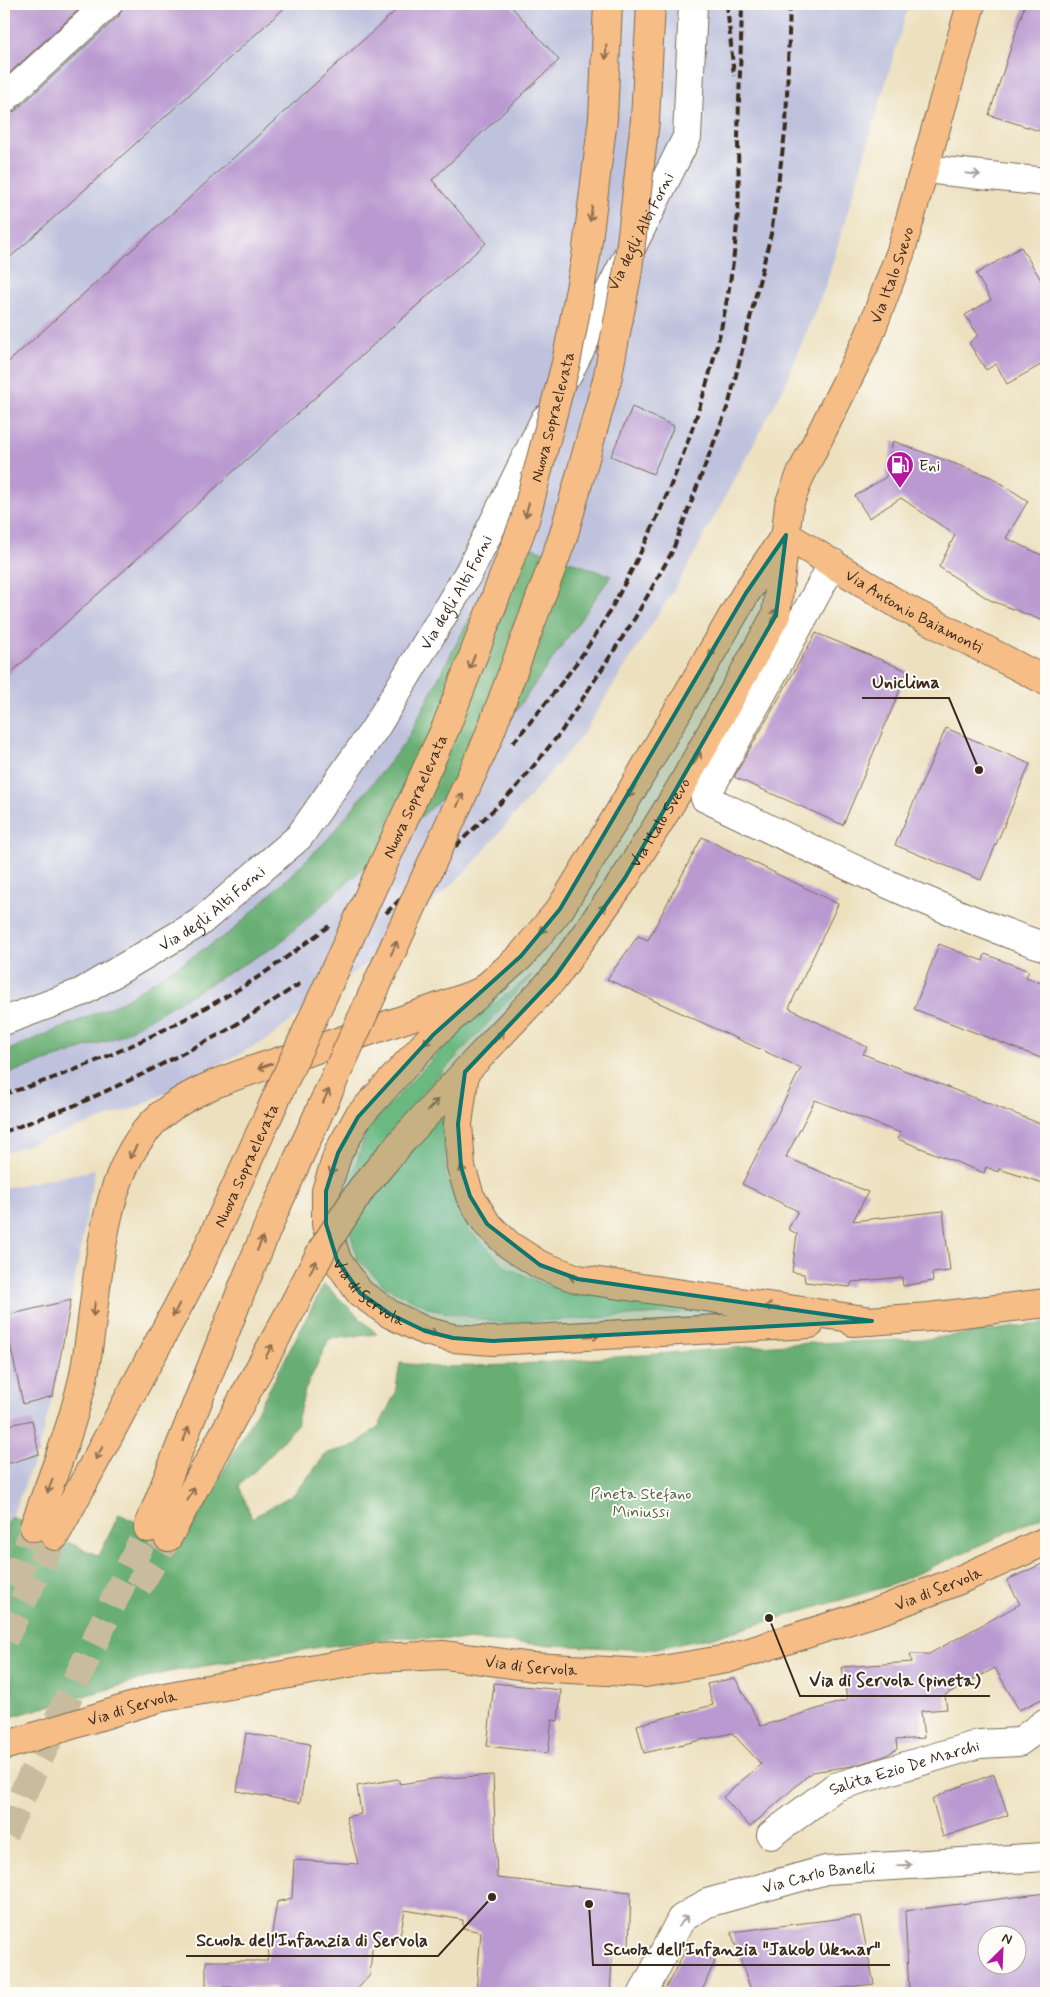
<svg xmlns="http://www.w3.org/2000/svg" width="1050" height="1997" viewBox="0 0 1050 1997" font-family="Mynerve,sans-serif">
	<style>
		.industrial { fill: #bfc2dd }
		.green { fill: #81ca86; stroke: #5e7a52 }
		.forest { fill: #68ae73; stroke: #526c48 }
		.building { fill: #b999d0; fill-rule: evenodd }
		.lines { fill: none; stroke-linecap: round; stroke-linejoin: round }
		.highway-tunnel { stroke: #c9bc9e; stroke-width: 28; stroke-dasharray: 28 14; stroke-linecap: butt }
		.minor-casing { stroke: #796a56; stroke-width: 30 }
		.major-casing { stroke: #796a56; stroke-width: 30 }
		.highway-casing { stroke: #796a56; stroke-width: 30 }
		.minor { stroke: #fff; stroke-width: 28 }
		.major { stroke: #f6be86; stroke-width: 28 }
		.highway { stroke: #f6be86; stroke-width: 28 }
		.rail { stroke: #3b2a1e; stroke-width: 4; stroke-dasharray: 8 4; stroke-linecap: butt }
		.highway-bridge-casing { stroke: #796a56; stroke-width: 30; stroke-linecap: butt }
		.highway-bridge { stroke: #f6be86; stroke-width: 28 }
		.oneway { stroke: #8f6d4d }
		.oneway2 { stroke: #a79f9a }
		.marked { fill: #0f766e; fill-opacity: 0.2; stroke: #0f766e; stroke-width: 4; stroke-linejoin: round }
		.labels { text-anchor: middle; stroke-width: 4; stroke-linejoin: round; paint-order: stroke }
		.street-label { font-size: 16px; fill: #3b2a1e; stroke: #fdfcf7 }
		.poi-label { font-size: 16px; fill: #3b2a1e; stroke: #fdfcf7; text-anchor: start }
		.park-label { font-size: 16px; fill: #505a3d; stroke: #fdfcf7 }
		.leader { fill: none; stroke: #3b2a1e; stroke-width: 2 }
		.callout-dot { fill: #3b2a1e; stroke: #fdfcf7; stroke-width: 2 }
		.callout-label { font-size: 18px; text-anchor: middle; font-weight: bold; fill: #3b2a1e; stroke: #fdfcf7; stroke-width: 4; stroke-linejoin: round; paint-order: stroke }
	</style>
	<rect width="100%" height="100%" fill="#fdfcf7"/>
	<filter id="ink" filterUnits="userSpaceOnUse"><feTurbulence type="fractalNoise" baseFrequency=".02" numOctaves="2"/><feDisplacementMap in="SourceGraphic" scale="10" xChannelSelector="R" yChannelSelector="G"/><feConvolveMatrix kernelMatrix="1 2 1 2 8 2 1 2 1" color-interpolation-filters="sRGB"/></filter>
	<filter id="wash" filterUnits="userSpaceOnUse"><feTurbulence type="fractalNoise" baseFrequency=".0096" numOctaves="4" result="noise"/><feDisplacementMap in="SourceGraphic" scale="20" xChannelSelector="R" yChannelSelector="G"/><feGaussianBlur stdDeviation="1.12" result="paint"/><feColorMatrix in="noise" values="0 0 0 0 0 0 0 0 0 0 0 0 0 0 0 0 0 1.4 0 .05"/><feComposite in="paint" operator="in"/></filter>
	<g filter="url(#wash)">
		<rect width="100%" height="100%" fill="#ece0be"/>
		<path class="industrial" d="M 4,4 L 909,4 L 826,285 L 784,387 L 683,575 L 582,735 L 472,865 L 382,951 L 268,1039 L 140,1106 L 4,1153 L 4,1075 L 118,1037 L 277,945 L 475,769 L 611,576 L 510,541 L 406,741 L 328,839 L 232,931 L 120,1003 L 4,1052 Z
			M 95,1170 L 53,1396 L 38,1450 L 12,1517 L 4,1528 L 4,1188 Z"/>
		<path class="green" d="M 532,975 L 419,1097 L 429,1110 L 443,1120 L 446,1177 L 469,1230 L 506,1267 L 548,1286 L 699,1312 L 503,1323 L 434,1310 L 384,1286 L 358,1259 L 345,1214 L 354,1172 L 367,1129 L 460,1030 Z"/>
		<path class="forest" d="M 510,540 L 611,576 L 475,769 L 277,945 L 118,1037 L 4,1075 L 4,1052 L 120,1003 L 232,931 L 328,839 L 406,741 Z
			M 324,1284 L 377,1334 L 329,1339 L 305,1390 L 296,1425 L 268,1458 L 239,1486 L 252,1518 L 295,1493 L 327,1453 L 354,1446 L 379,1426 L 395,1394 L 400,1363 L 437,1367 L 511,1365 L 787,1344 L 927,1339 L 1046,1323 L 1046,1515 L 892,1585 L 711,1638 L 646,1650 L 406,1637 L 321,1647 L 168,1672 L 4,1719 L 4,1528 L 12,1517 L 99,1556 L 119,1514 L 182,1544 L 271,1386 Z"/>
		<g id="blocks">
			<path class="building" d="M 4,4 L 85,4 L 4,78 Z
				M 123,4 L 289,4 L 4,263 L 4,114 L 15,111 L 119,16 Z
				M 403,4 L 509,4 L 559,60 L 432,180 L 486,243 L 4,679 L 4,366 Z
				M 1025,4 L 1046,4 L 1046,133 L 989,115 Z
				M 1021,247 L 1046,288 L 1046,362 L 1007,384 L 996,364 L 986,370 L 969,343 L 978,335 L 965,315 L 991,300 L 976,274 Z
				M 632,407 L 674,426 L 653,474 L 611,456 Z
				M 893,441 L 991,477 L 1028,501 L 1006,538 L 1046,557 L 1046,622 L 990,600 L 939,567 L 955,535 L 901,498 L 869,518 L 855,496 L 886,477 Z
				M 816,633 L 908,671 L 843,825 L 734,777 Z
				M 946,728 L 1030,764 L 981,880 L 895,845 Z
				M 702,837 L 838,904 L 789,1008 L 867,1047 L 863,1054 L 1046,1126 L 1046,1184 L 999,1169 L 998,1172 L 986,1167 L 984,1173 L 898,1139 L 900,1133 L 815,1100 L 786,1157 L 868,1192 L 853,1221 L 943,1211 L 950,1271 L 932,1273 L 933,1281 L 903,1286 L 902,1277 L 852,1282 L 850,1287 L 805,1282 L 804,1274 L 792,1272 L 797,1234 L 788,1229 L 798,1211 L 742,1184 L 801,1068 L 607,979 L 638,936 L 648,940 Z
				M 939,944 L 983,961 L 985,954 L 1029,971 L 1026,977 L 1046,985 L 1046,1060 L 914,1009 Z
				M 71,1300 L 53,1396 L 23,1404 L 4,1316 Z
				M 32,1420 L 39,1454 L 4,1465 L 4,1426 Z
				M 1046,1562 L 1046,1697 L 1019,1710 L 995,1668 L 945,1695 L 947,1709 L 921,1711 L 924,1738 L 896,1740 L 897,1749 L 885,1756 L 852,1766 L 812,1772 L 750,1827 L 723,1797 L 761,1764 L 732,1733 L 644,1753 L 637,1725 L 713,1705 L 707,1684 L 735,1678 L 761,1726 L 847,1700 L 842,1667 L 912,1662 L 910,1654 L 929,1654 L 1020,1604 L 1007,1580 Z
				M 494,1683 L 561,1690 L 558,1721 L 552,1720 L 548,1753 L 487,1746 Z
				M 246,1733 L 310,1744 L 300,1803 L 237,1791 Z
				M 994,1774 L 1008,1815 L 943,1837 L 932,1799 L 950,1790 Z
				M 493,1775 L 497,1878 L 631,1892 L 629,1946 L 613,1944 L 610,1993 L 476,1992 L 481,1932 L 463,1928 L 463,1920 L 405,1910 L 399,1940 L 372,1949 L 370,1975 L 354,1993 L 274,1993 L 275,1987 L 206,1987 L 206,1961 L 267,1961 L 277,1902 L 292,1898 L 294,1860 L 358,1864 L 346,1817 L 361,1814 L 357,1786 L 398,1779 L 400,1784 L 433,1779 Z
				M 1046,1893 L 1046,1993 L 909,1993 L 905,1911 ZM 988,1934 L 1018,1934 L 1018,1964 L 988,1964 Z
				M 860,1916 L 874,1984 L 816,1991 L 817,1993 L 752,1993 L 731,1932 Z
				M 687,1947 L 715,1961 L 701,1993 L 663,1993 Z"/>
		</g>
	</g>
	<g filter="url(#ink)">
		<use href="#blocks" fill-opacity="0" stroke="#796a56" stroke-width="1"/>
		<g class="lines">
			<path class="highway-tunnel" d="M 14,1587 L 34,1527
				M 138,1587 L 168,1537
				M 4,1639 L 55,1536
				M 4,1834 L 148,1528"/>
			<defs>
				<g id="minor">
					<path d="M 4,99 L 108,4"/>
					<path d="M 925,169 L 1046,182"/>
					<path id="s1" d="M 568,374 L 687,137 L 693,4"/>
					<path d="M 833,563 L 705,798 C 815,851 931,908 1046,947"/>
					<path id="s2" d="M 4,1021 L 82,992 L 199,923 L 299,837 L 376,727 L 469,572 L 545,419"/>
					<path id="s3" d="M 771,1835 L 835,1787 L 979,1744 L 1019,1742 L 1046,1722"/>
					<path id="s4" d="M 643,1993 L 681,1919 L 707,1903 L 826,1870 L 1046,1857"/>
				</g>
				<g id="major">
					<path id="s5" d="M 786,535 L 901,606 L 1046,681"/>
					<path id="s6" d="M 782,540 L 746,593 L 617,816 L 560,909 L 521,956 L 433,1035 L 358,1117 L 338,1153 L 326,1191 L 326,1224 L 337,1260 L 360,1293 L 390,1314 L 425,1331 L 453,1338 L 493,1341 L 810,1324"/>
					<path id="s7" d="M 872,1321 L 578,1279 L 540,1265 L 509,1245 L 487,1224 L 470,1196 L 461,1167 L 458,1124 L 465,1072 L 555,977 L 625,878 L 682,785 L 776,615 L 789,505 L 800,476 L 869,336 L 901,251 L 971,4"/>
					<path d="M 853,1322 L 929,1317 L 1046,1303"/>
					<path id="s8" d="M 4,1746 L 159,1698 L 376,1658 L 445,1655 L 533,1667 L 645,1673 L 727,1659 L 885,1609 L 957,1581 L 1046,1541"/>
				</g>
				<path id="highway" d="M 403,1140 L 465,1072
					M 34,1527 C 52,1478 71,1430 83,1379 C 100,1300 94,1172 161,1115 C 199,1084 251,1071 296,1056 C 356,1035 417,1016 477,993
					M 148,1528 L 242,1289
					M 55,1536 L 199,1267
					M 168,1537 L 291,1310"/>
			</defs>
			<use href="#minor" class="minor-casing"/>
			<use href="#major" class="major-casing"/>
			<use href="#highway" class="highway-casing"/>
			<use href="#minor" class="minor"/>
			<use href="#major" class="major"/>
			<use href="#highway" class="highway"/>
			<path class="rail" d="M 727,4 L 734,76
				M 513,743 C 545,704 578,665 604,621 C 672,503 727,359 737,223 C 740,196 738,167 738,139 C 739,94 741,49 742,4
				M 386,913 L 515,789 L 561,732 L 635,618 L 672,552 L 729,403 L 771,234 L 786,126 L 790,4
				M 4,1094 C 85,1071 183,1024 255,979 C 280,963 304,944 329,926
				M 4,1132 L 78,1104 L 143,1074 L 226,1031 L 301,983"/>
			<defs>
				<g id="highway-bridge">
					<path id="s9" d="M 199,1267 L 446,727 L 525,520 L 566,363 L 586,257 L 603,118 L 608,4"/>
					<path d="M 242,1289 L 275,1210 L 487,741 L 563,537 L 607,380 L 628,270 L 645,120 L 651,4"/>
					<path d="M 291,1310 L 322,1250 L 362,1188 L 403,1140"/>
				</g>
			</defs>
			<use href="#highway-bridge" class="highway-bridge-casing"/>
			<use href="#highway-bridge" class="highway-bridge"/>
		</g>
		<defs><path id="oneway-shaft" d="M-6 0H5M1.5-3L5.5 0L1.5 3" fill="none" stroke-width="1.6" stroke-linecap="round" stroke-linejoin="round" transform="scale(1.25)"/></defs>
		<g class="oneway">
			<use href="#oneway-shaft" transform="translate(606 52) rotate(92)"/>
			<use href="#oneway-shaft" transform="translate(591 214) rotate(97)"/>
			<use href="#oneway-shaft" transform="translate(527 510) rotate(105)"/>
			<use href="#oneway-shaft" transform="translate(774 616) rotate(-71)"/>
			<use href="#oneway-shaft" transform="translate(713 650) rotate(120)"/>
			<use href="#oneway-shaft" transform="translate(472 662) rotate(112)"/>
			<use href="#oneway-shaft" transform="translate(697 758) rotate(-61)"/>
			<use href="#oneway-shaft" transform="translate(632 791) rotate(120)"/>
			<use href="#oneway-shaft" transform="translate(460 800) rotate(-66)"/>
			<use href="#oneway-shaft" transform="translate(601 911) rotate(-54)"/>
			<use href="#oneway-shaft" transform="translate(545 927) rotate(129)"/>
			<use href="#oneway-shaft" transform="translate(394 948) rotate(-66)"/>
			<use href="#oneway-shaft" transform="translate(499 1037) rotate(-47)"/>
			<use href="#oneway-shaft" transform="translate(429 1039) rotate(133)"/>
			<use href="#oneway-shaft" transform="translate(265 1066) rotate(161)"/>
			<use href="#oneway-shaft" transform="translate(326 1096) rotate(-66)"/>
			<use href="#oneway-shaft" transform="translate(433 1105) rotate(-46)"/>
			<use href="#oneway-shaft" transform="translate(133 1152) rotate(119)"/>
			<use href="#oneway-shaft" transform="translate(333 1168) rotate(107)"/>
			<use href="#oneway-shaft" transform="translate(463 1173) rotate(-106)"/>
			<use href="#oneway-shaft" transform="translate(260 1244) rotate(-67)"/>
			<use href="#oneway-shaft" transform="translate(313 1267) rotate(-63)"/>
			<use href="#oneway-shaft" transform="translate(576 1278) rotate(-165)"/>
			<use href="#oneway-shaft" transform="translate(772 1307) rotate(-172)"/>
			<use href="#oneway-shaft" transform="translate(94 1309) rotate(97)"/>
			<use href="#oneway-shaft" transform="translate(176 1310) rotate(117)"/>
			<use href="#oneway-shaft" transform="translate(430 1332) rotate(16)"/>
			<use href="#oneway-shaft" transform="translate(592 1336) rotate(-3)"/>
			<use href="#oneway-shaft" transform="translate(269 1351) rotate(-62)"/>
			<use href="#oneway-shaft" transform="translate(186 1434) rotate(-69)"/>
			<use href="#oneway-shaft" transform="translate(99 1453) rotate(119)"/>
			<use href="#oneway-shaft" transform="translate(50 1486) rotate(111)"/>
			<use href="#oneway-shaft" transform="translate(191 1494) rotate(-62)"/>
		</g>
		<g class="oneway2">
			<use href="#oneway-shaft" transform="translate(973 174) rotate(6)"/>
			<use href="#oneway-shaft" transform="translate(904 1865) rotate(-3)"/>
			<use href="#oneway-shaft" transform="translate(683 1921) rotate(-48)"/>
		</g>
	</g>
	<path class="marked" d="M 786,535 L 776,615 L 625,878 L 555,977 L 465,1072 L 458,1124 L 461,1167 L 470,1196 L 487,1224 L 540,1265 L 578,1279 L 872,1321 L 493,1341 L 453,1338 L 425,1331 L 390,1314 L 360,1293 L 337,1260 L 326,1224 L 326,1191 L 338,1153 L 358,1117 L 433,1035 L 521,956 L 560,909 L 746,593 Z"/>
	<defs>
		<symbol id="fuel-pin" viewBox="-11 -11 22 30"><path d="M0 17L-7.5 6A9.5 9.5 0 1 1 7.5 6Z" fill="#b5179e" stroke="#fdfcf7"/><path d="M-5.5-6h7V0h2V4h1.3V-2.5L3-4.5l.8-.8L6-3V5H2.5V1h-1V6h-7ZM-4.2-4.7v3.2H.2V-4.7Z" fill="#fff"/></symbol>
	</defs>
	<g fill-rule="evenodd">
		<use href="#fuel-pin" x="884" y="449" width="32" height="43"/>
	</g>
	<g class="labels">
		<g class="street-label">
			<text dy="6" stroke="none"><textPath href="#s1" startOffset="160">Via degli Alti Forni</textPath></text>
			<text dy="6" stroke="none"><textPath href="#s7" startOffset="1482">Via Italo Svevo</textPath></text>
			<text dy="6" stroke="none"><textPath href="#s9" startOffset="922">Nuova Sopraelevata</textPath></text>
			<text dy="6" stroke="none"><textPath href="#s2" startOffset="642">Via degli Alti Forni</textPath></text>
			<text dy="6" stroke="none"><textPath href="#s5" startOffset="149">Via Antonio Baiamonti</textPath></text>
			<text dy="6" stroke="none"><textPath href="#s9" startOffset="518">Nuova Sopraelevata</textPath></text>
			<text dy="6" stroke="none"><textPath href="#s7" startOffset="881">Via Italo Svevo</textPath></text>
			<text dy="6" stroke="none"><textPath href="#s2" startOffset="238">Via degli Alti Forni</textPath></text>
			<text dy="6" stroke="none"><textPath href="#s9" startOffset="112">Nuova Sopraelevata</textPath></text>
			<text dy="6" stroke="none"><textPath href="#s6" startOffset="919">Via di Servola</textPath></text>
			<text dy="6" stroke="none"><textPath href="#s8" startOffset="959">Via di Servola</textPath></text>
			<text dy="6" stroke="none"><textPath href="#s8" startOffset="539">Via di Servola</textPath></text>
			<text dy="6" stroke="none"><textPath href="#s8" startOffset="134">Via di Servola</textPath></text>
			<text dy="6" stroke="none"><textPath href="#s3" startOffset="152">Salita Ezio De Marchi</textPath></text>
			<text dy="6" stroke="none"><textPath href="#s4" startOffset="229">Via Carlo Banelli</textPath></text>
		</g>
		<g class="poi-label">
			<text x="919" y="471">Eni</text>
		</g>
		<g class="park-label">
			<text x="641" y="1499">Pineta Stefano<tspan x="641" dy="18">Miniussi</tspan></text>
		</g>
	</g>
	<path class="leader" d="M979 770L949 698H862M769 1618L800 1696H990M492 1897L438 1956H186M589 1904L593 1965H890"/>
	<g class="callout-dot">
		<circle cx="979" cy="770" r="5"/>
		<circle cx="769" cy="1618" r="5"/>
		<circle cx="492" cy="1897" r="5"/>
		<circle cx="589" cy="1904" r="5"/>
	</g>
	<g class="callout-label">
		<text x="906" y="688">Uniclima</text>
		<text x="895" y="1686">Via di Servola (pineta)</text>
		<text x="312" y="1946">Scuola dell'Infanzia di Servola</text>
		<text x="742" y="1955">Scuola dell'Infanzia "Jakob Ukmar"</text>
	</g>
	<rect width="1050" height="1997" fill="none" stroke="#fdfcf7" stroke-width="20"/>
	<g transform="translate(1002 1950) rotate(24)"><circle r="24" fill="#fdfcf7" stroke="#afa8a0"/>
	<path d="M0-4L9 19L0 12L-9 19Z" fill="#b5179e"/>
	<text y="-8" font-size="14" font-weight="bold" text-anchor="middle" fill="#3b2a1e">N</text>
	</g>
</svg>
